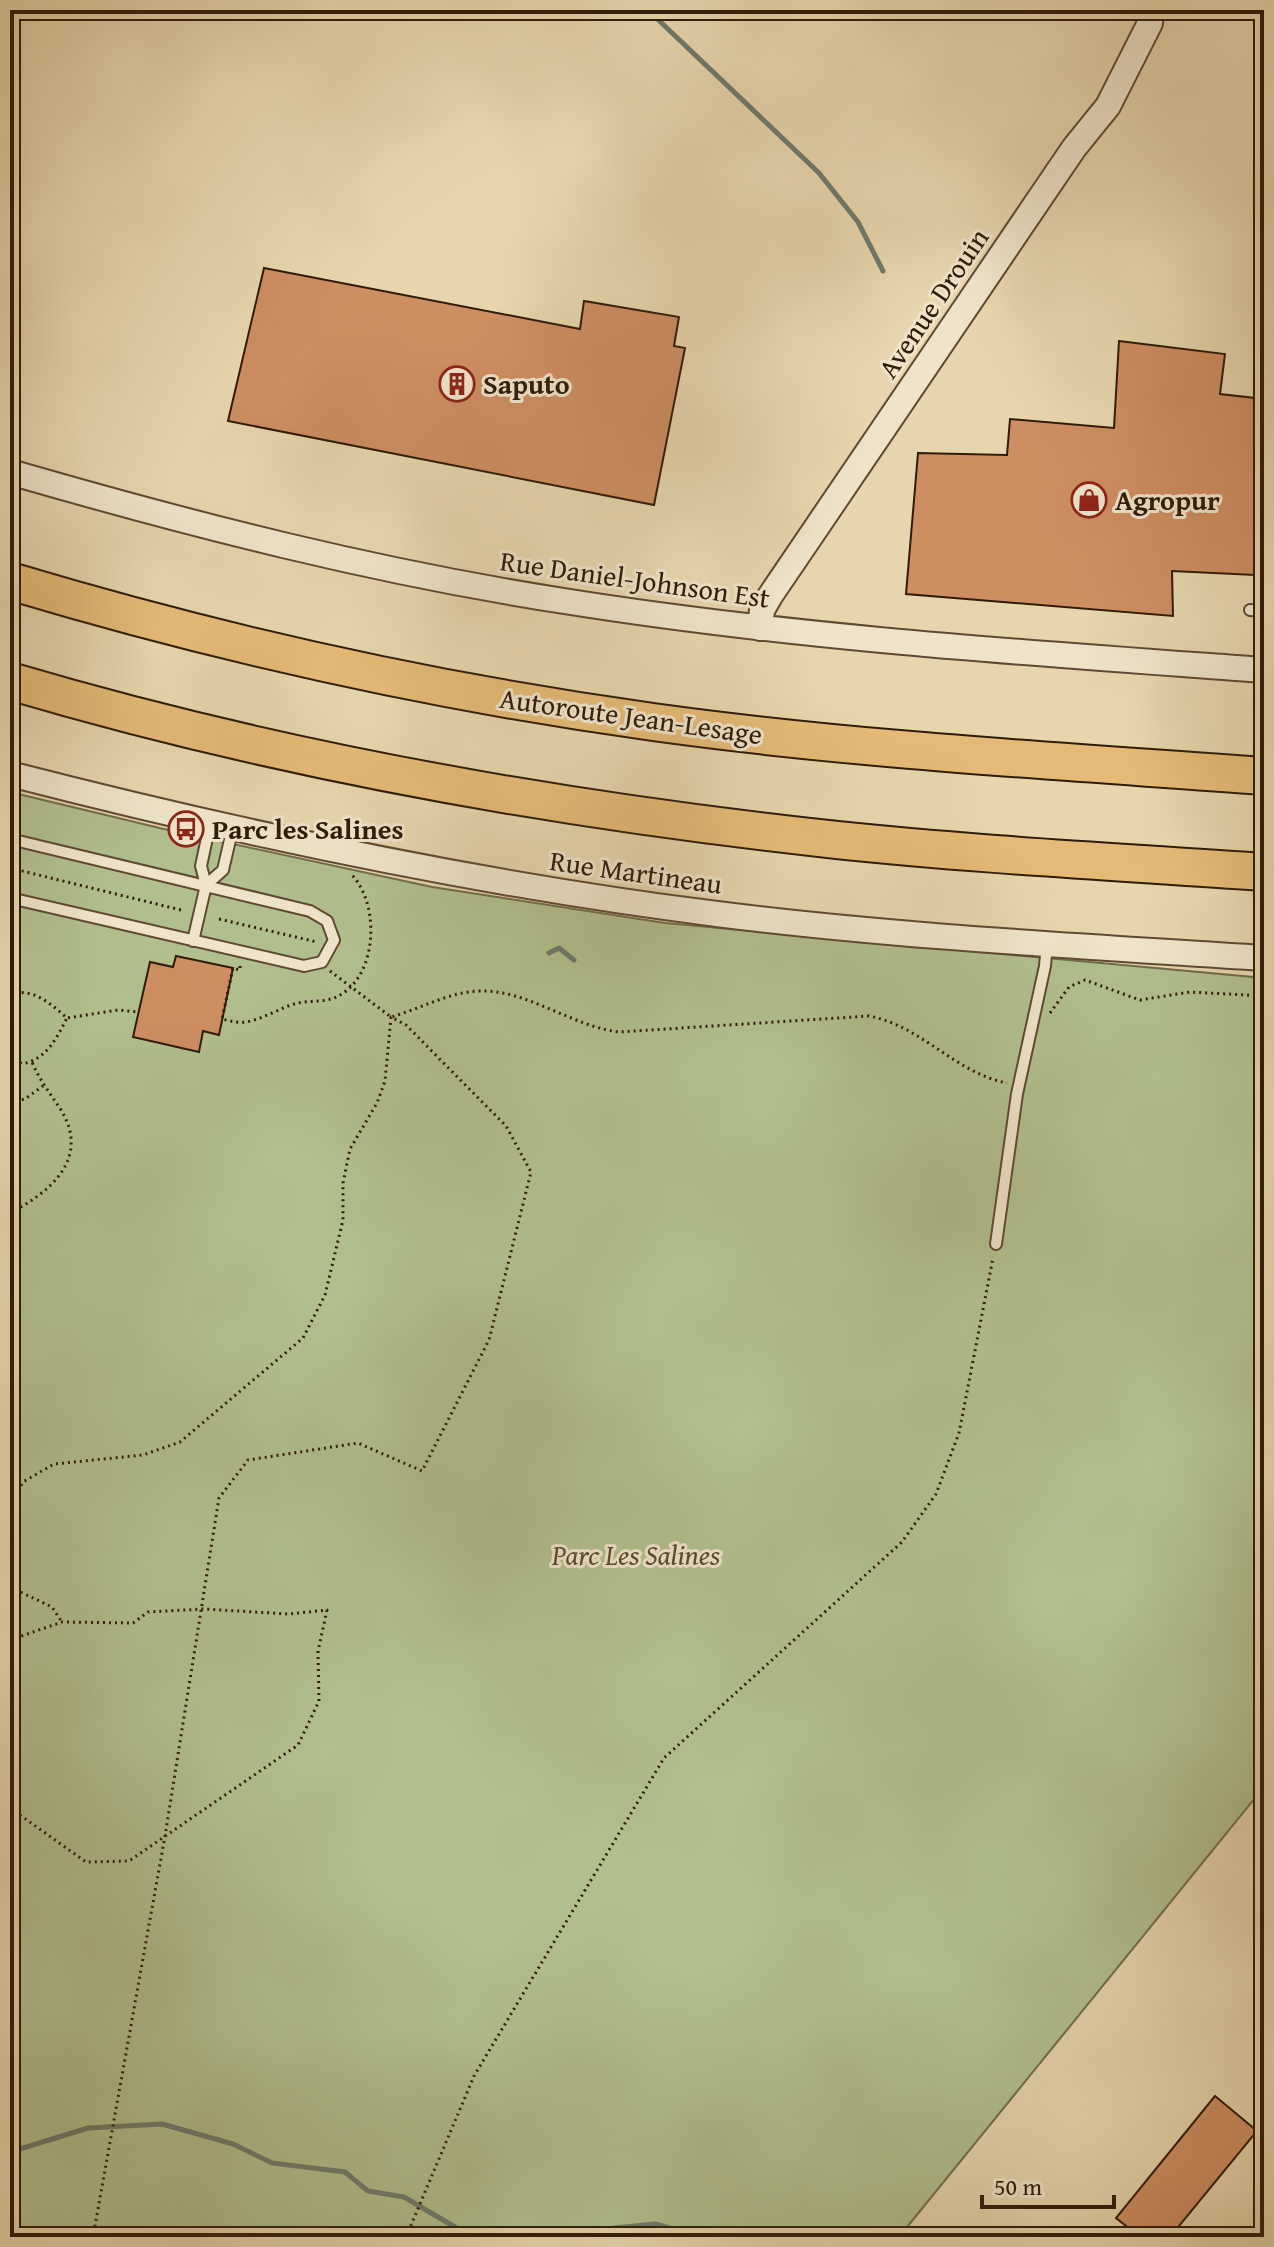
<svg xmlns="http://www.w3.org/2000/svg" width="1274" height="2247" viewBox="0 0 1274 2247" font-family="'Gentium Book Plus',serif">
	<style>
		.green { fill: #b1bf8d; stroke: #706d4b; stroke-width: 2 }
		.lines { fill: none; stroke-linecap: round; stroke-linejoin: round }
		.stream { stroke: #6e7a6c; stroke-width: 5 }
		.building { fill: #cd8e62; stroke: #301b09; stroke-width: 2 }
		.service-casing { stroke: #5e4a32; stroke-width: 14 }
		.tertiary-casing { stroke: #5e4a32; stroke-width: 28 }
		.motorway-casing { stroke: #301b09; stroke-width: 40 }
		.path { stroke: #301b09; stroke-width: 3; stroke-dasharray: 2 4; stroke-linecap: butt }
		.service { stroke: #efe4ca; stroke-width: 10 }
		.tertiary { stroke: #efe4ca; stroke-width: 24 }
		.motorway { stroke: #e4bb76; stroke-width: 36 }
		.labels { text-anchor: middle; stroke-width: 6; stroke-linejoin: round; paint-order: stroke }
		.street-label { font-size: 28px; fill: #301b09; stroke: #efe4ca }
		.poi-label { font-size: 28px; font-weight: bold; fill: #301b09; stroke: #efe4ca; text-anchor: start }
		.park-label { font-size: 28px; font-style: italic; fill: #574c31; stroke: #efe4ca }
	</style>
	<rect width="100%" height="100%" fill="#e7d6ad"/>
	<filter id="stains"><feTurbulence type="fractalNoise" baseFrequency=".0025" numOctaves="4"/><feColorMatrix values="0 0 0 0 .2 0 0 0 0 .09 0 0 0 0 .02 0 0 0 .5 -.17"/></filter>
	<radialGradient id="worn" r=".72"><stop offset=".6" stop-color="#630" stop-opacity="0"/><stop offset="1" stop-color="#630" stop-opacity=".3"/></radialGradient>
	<path class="green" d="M 10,792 L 168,830 L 432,887 L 665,923 L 1264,978 L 1264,1787 L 899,2237 L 10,2237 Z"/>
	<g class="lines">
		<path class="stream" d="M 648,10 L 819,173 L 858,222 L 883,271
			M 549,953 L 559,948 L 574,960
			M 10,2152 L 88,2128 L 162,2124 L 233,2144 L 272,2163 L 345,2172 L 368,2191 L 404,2197 L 472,2237
			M 608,2237 L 614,2228 L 655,2224 L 702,2237"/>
	</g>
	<path class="building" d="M 264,268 L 580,329 L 584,301 L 679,317 L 674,346 L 685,348 L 654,505 L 228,421 Z
		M 1119,341 L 1225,354 L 1220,394 L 1264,399 L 1264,547 L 1256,546 L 1255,575 L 1172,571 L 1173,616 L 906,594 L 918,453 L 1007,455 L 1010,419 L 1114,428 Z
		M 176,956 L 233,968 L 219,1035 L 203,1031 L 199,1052 L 133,1037 L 150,962 L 173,967 Z
		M 1215,2096 L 1257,2131 L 1170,2237 L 1140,2237 L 1116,2218 Z"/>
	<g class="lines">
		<defs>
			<path id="service" d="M 1250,610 L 1264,611
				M 10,839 L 310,911 L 327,921 L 334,940 L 322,962 L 304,966 L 10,898
				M 206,885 L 223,870 L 233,827
				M 193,941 L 206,885 L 201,866 L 210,824
				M 996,1244 L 1017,1094 L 1045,966 L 1047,943"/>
			<path id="tertiary" d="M 10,472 C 193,525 376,572 564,601 C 796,638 1030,653 1264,670
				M 760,628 L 762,610 L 770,596 L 1074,148 L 1108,106 L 1150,23 L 1151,10
				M 10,774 C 243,834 478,884 717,914 C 898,937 1082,946 1264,958"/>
			<path id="motorway" d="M 10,581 C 220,644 436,692 653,722 C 855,750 1060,761 1264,776
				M 10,681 C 280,761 558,810 837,840 C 979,855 1122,862 1264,872"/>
		</defs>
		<use href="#service" class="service-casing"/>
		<use href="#tertiary" class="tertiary-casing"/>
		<use href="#motorway" class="motorway-casing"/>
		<path class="path" d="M 10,868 L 181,910
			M 219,919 L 317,942
			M 240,966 L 240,970 L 233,968 L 222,1019 C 230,1021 238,1023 246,1022 C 264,1019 281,1007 298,1003 C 312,1000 327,1003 340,995 C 378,974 380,903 351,874
			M 330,971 L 391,1017 C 420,1009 451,991 481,991 C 528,990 571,1026 619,1032 L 869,1016 C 922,1026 955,1073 1007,1083
			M 10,995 C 31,986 51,1004 67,1018 L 118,1010 L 138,1012
			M 1050,1013 L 1069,987 L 1085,980 L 1140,1000 L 1190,992 L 1264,996
			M 10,1056 L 22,1064 C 47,1059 56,1039 67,1018
			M 10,1102 L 25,1099 L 43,1086
			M 10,1213 C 49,1193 91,1159 61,1110 C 50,1093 40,1081 32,1062
			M 10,1507 L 23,1482 L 54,1464 L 143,1455 L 180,1442 L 303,1338 L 325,1295 L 343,1220 L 343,1183 L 350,1149 L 377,1103 L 385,1081 L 391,1017 L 406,1025 L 506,1126 L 531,1172 L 489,1340 L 422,1471 L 358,1443 L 248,1460 L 219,1498 L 165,1836 L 93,2237
			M 10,1587 L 52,1607 L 62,1622
			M 10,1640 L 62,1622 L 133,1623 L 148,1612 L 203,1609 L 289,1614 L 327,1610 L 318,1651 L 319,1701 L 298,1745 L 129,1861 L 86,1862 L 10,1808
			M 406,2237 L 474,2076 L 664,1758 L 902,1542 L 936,1494 L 959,1433 L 993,1258"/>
		<use href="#service" class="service"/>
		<use href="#tertiary" class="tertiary"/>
		<use href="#motorway" class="motorway"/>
	</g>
	<defs>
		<symbol id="building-ring" viewBox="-11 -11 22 22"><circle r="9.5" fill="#efe4ca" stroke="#8f2418" stroke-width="1.5"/><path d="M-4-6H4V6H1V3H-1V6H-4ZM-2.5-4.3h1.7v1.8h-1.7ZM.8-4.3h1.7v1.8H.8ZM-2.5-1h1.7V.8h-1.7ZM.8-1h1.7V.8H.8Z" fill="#8f2418"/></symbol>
		<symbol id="shop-ring" viewBox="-11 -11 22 22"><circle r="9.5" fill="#efe4ca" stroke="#8f2418" stroke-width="1.5"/><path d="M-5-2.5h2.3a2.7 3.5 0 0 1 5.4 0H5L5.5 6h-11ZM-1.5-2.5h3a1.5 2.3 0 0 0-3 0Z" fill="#8f2418"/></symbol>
		<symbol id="bus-ring" viewBox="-11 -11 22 22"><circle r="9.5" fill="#efe4ca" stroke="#8f2418" stroke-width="1.5"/><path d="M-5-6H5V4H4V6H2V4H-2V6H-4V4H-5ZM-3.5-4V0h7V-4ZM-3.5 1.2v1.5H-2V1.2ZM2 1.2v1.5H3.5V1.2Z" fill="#8f2418"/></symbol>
	</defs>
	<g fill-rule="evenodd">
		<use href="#building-ring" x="437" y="364" width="40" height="40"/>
		<use href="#shop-ring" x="1069" y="480" width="40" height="40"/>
		<use href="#bus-ring" x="166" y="809" width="40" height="40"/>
	</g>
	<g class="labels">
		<g class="street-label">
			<text transform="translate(933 303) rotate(-56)" y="10">Avenue Drouin</text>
			<text transform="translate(635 579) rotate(8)" y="10">Rue Daniel-Johnson Est</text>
			<text transform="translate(631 716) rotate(8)" y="10">Autoroute Jean-Lesage</text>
			<text transform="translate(636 872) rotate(8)" y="10">Rue Martineau</text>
		</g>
		<g class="poi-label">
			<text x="483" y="394">Saputo</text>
			<text x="1115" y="510">Agropur</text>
			<text x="212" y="839">Parc les Salines</text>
		</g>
		<g class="park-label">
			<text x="636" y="1565">Parc Les Salines</text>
		</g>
	</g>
	<rect width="1274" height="2247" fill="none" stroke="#e7d6ad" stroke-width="40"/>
	<rect x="12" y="12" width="1250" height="2223" fill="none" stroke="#301b09" stroke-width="4"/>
	<rect x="20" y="20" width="1234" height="2207" fill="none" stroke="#301b09" stroke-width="2"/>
	<path d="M982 2195v12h132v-12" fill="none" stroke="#301b09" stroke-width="4"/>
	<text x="994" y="2195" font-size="24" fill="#301b09" stroke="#efe4ca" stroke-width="6" paint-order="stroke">50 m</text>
	<rect width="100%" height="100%" filter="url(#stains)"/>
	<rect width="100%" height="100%" fill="url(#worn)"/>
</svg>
